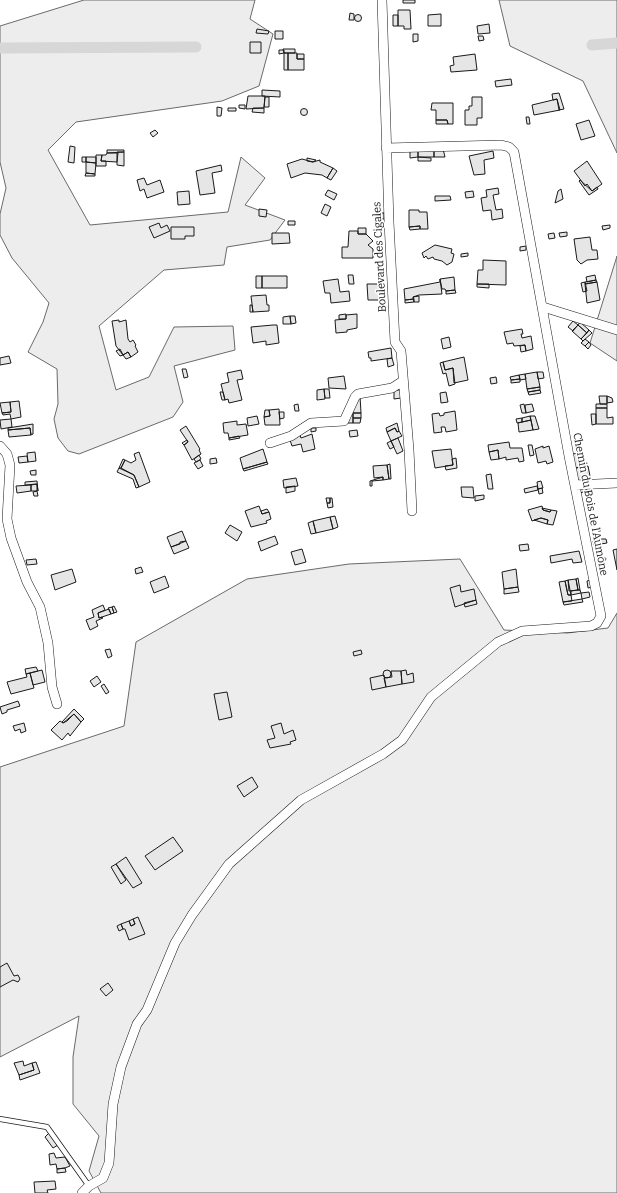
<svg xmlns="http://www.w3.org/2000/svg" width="617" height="1193" viewBox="0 0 617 1193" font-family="Bitter,serif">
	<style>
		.built { fill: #ededed; stroke: #6a6a6a }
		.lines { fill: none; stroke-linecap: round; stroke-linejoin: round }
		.canal { stroke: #d7d7d7; stroke-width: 11 }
		.building { fill: #e6e6e6; stroke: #1a1a1a }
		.service-casing { stroke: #1a1a1a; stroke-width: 6 }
		.minor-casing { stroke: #1a1a1a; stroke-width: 10 }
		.service { stroke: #fff; stroke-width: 4.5 }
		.minor { stroke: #fff; stroke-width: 9 }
		.labels { text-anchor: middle; stroke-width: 3; stroke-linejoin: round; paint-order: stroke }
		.street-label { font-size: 11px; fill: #1a1a1a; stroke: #fff }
	</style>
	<rect width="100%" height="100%" fill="#fff"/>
	<path class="built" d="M 84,0 L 255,0 L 250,19 L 273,34 L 259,86 L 222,101 L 76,122 L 48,150 L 90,225 L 228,212 L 241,157 L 265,178 L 245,205 L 285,220 L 270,240 L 227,247 L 224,265 L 164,270 L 99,326 L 116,390 L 149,377 L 174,327 L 233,326 L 235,350 L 174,366 L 183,402 L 173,417 L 79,454 L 68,451 L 58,438 L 54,419 L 58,404 L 57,369 L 28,352 L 43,322 L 49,303 L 12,258 L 0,235 L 0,214 L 6,188 L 0,162 L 0,26 Z
		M 499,0 L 617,0 L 617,153 L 583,81 L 510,46 Z
		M 617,256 L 617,361 L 590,343 Z
		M 460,559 L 504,630 L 567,633 L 608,628 L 617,613 L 617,1193 L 101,1193 L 89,1171 L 99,1136 L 73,1104 L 73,1057 L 79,1016 L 0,1057 L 0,767 L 124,726 L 136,642 L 247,579 L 349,564 Z"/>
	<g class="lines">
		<path class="canal" d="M 592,45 L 617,43
			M 0,48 L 196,47"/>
	</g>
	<path class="building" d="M 403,0 L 415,0 L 415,3 L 403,3 Z
		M 398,10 L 410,10 L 411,29 L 404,29 L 404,26 L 398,26 Z
		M 350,13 L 354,14 L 354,20 L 349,20 Z
		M 441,14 L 441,26 L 428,26 L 428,15 Z
		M354.5 18a3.5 3.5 0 1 1 7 0a3.5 3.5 0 1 1-7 0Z
		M 393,15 L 398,15 L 398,26 L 393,26 Z
		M 489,24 L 490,33 L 478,34 L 477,26 Z
		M 257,29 L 269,31 L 268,34 L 256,33 Z
		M 275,31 L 283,31 L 283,39 L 275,39 Z
		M 413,34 L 418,34 L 418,41 L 413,42 Z
		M 478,36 L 483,36 L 484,40 L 479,41 Z
		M 250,42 L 261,42 L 261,53 L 250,53 Z
		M 283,49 L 295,49 L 295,53 L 284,53 Z
		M 279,50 L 284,50 L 284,53 L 279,54 Z
		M 284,53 L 288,53 L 288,70 L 284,70 Z
		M 288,53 L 297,53 L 297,59 L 304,59 L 304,70 L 288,70 Z
		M 297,54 L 304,54 L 304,59 L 297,59 Z
		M 475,54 L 477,70 L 451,72 L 450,66 L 454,65 L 453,57 Z
		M 511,79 L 512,85 L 496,87 L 495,81 Z
		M 262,90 L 280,91 L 280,97 L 262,96 Z
		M 559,93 L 564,109 L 559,110 L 557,99 L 553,100 L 552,94 Z
		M 248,96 L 265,96 L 264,108 L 246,109 Z
		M 265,97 L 269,97 L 269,107 L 264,107 Z
		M 472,97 L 482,97 L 482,118 L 477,118 L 477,125 L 465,125 L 465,110 L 469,110 L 469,106 L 472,106 Z
		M 557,99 L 560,110 L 534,115 L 532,105 Z
		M 432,103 L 453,103 L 453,124 L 448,124 L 447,120 L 436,120 L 436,110 L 431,110 Z
		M 239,105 L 245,105 L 245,109 L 239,108 Z
		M 217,107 L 222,108 L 221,116 L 217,116 Z
		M 228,108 L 236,108 L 236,111 L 228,111 Z
		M 253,108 L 264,108 L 264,113 L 252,112 Z
		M300.5 112a3.5 3.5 0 1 1 7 0a3.5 3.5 0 1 1-7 0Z
		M 526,117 L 529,117 L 530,124 L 527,124 Z
		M 436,120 L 447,120 L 448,124 L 436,124 Z
		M 589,120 L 595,136 L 581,140 L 576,124 Z
		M 155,130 L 158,133 L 153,137 L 150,133 Z
		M 70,146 L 75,147 L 74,163 L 68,162 Z
		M 418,149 L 418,157 L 410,158 L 410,150 Z
		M 418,149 L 434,149 L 434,157 L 418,157 Z
		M 434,149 L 443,149 L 445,157 L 434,157 Z
		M 107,150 L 124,150 L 124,152 L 107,153 Z
		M 493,151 L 494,158 L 484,160 L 485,174 L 474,175 L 469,156 Z
		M 117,152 L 124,152 L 124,166 L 117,165 Z
		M 107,153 L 118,153 L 117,162 L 101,161 L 102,155 L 106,155 Z
		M 96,155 L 102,155 L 101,161 L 106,161 L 106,166 L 96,166 Z
		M 82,157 L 86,157 L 86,162 L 82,162 Z
		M 86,157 L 96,157 L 96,163 L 86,162 Z
		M 418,157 L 431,158 L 431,161 L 418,161 Z
		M 307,158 L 316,160 L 313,162 L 307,161 Z
		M 302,159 L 313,162 L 320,160 L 320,162 L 333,168 L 327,178 L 322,175 L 305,173 L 291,178 L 287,164 Z
		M 587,161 L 602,184 L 592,191 L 587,184 L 585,186 L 574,171 Z
		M 86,162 L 96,163 L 95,174 L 86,173 Z
		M 221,165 L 222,171 L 212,173 L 215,193 L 200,195 L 196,171 Z
		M 333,168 L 337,171 L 331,180 L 327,178 Z
		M 86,173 L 95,174 L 95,176 L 85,176 Z
		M 144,178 L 147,185 L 160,180 L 164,192 L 147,198 L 144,189 L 140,191 L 137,180 Z
		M 580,180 L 592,191 L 597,187 L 598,189 L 589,195 L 579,181 Z
		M 498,188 L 499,194 L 493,195 L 496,210 L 502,209 L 503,218 L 492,220 L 491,210 L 483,211 L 481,198 L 487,197 L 486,190 Z
		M 561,189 L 563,199 L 555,203 L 558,191 Z
		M 328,190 L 337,194 L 334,200 L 325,195 Z
		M 189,191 L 190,204 L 178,205 L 177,192 Z
		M 473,191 L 474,197 L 466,198 L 465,192 Z
		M 435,196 L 450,196 L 451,200 L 435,201 Z
		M 325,204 L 331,207 L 327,216 L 321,213 Z
		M 259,209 L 267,210 L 266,217 L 259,216 Z
		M 409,210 L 419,210 L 419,212 L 427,212 L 428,229 L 420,229 L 420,226 L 409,227 Z
		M 378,213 L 384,213 L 384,219 L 377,219 Z
		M 288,221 L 295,221 L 295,225 L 288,225 Z
		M 159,223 L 161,228 L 167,225 L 170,231 L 154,238 L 149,227 Z
		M 610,225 L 610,228 L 603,230 L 602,226 Z
		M 420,226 L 420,229 L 410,230 L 409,227 Z
		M 171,227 L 194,227 L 194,236 L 185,236 L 185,239 L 171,239 Z
		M 358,228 L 366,228 L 366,234 L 358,234 Z
		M 349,231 L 358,231 L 358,234 L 366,234 L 373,241 L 368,245 L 373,249 L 373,258 L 342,258 L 342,247 L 348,247 Z
		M 567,232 L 567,236 L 560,237 L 559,233 Z
		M 272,233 L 289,233 L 290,243 L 272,244 Z
		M 554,233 L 555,238 L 549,239 L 548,234 Z
		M 590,237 L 592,250 L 597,250 L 598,259 L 587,260 L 581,264 L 577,260 L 574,239 Z
		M 435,245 L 452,249 L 451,253 L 454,254 L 452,262 L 447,265 L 442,261 L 434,259 L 433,257 L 428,259 L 426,256 L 424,258 L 422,253 Z
		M 526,246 L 526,250 L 520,251 L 520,247 Z
		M 468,253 L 468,256 L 461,257 L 461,254 Z
		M 483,260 L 506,261 L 506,285 L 477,284 L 478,270 L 483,270 Z
		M 348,275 L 353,275 L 354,284 L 349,284 Z
		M 595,275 L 596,280 L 587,282 L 586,277 Z
		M 256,276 L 262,276 L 262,288 L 256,288 Z
		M 262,276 L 287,276 L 287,288 L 262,288 Z
		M 454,277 L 455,290 L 446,291 L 445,289 L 442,289 L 440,279 Z
		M 338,279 L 340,292 L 349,291 L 350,301 L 331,303 L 330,293 L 325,293 L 323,281 Z
		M 440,279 L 442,294 L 419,295 L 413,297 L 414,299 L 405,300 L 404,289 L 440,282 Z
		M 596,280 L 597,282 L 585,284 L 585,282 Z
		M 585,282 L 587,291 L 583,292 L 581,283 Z
		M 597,282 L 600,300 L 587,303 L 585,284 Z
		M 367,284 L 379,284 L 380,300 L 368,300 Z
		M 477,284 L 489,284 L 489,288 L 477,287 Z
		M 455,290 L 456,293 L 446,294 L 446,291 Z
		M 266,295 L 267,305 L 269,305 L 269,311 L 253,312 L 251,296 Z
		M 419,296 L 419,302 L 414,302 L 413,297 Z
		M 414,299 L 414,302 L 405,303 L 405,300 Z
		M 250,305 L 252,305 L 253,312 L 250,312 Z
		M 346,314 L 346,319 L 339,319 L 339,315 Z
		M 357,314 L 357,328 L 347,330 L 347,332 L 336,333 L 335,320 L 346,319 L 346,315 Z
		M 290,316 L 291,324 L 283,324 L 283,317 Z
		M 290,316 L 295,316 L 296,323 L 291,324 Z
		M 119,320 L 119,322 L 126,320 L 128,339 L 130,342 L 133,340 L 136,345 L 135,346 L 138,352 L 131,357 L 128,352 L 123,355 L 116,346 L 112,321 Z
		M 573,321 L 578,325 L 573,331 L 568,327 Z
		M 580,322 L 589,330 L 587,333 L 578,325 Z
		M 273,325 L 277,325 L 279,343 L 266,345 L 266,341 L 253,343 L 251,327 Z
		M 578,325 L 587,333 L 581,339 L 572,331 Z
		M 522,329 L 523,334 L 521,334 L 522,338 L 531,336 L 533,349 L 526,351 L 525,345 L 514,346 L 513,343 L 507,344 L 504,332 Z
		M 589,330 L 592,333 L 583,341 L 581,339 Z
		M 449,337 L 451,347 L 443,349 L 441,339 Z
		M 585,339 L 589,342 L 585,346 L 581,343 Z
		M 589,342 L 591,345 L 588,349 L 585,346 Z
		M 525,345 L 526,351 L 521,352 L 520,346 Z
		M 391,348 L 392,358 L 371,361 L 371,358 L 369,358 L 368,352 Z
		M 120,349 L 123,355 L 120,356 L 116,351 Z
		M 128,352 L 131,357 L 126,359 L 123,355 Z
		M 9,356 L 11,363 L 0,365 L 0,358 Z
		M 464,357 L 468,380 L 454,383 L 453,368 L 445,370 L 443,362 Z
		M 392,358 L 394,365 L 388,367 L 387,359 Z
		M 443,362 L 445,370 L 453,368 L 455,384 L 449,386 L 446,373 L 443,374 L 440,363 Z
		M 182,369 L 186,369 L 188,377 L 184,378 Z
		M 241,370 L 243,379 L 237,380 L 242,400 L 229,403 L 228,399 L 225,400 L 221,384 L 229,382 L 227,373 Z
		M 537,372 L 543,372 L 544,378 L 538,379 Z
		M 537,372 L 540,387 L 527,389 L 525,374 Z
		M 525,374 L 526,379 L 520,380 L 519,375 Z
		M 519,375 L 520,379 L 511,380 L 510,377 Z
		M 344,376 L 346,389 L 329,388 L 328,378 Z
		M 496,377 L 497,383 L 491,384 L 490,378 Z
		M 520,379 L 520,382 L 511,383 L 511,380 Z
		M 540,387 L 540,390 L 528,392 L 527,389 Z
		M 324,389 L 329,389 L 330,398 L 325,398 Z
		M 324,389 L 325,399 L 317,400 L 317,390 Z
		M 394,390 L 401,390 L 401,398 L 394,399 Z
		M 540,390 L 541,393 L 529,395 L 528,392 Z
		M 220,392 L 223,392 L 225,400 L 222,400 Z
		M 446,392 L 448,402 L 441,403 L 440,393 Z
		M 360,396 L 361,413 L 353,413 L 353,423 L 346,423 Z
		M 599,396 L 607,396 L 607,404 L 600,404 Z
		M 607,396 L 612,398 L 613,402 L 607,403 Z
		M 19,401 L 21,417 L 11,419 L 10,414 L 3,415 L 2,413 L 11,412 L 10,402 Z
		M 10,402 L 11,412 L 2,413 L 0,403 Z
		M 298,404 L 299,411 L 295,411 L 294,405 Z
		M 524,404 L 526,413 L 522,413 L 520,405 Z
		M 532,404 L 534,411 L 526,413 L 525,405 Z
		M 596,404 L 607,404 L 607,408 L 596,408 Z
		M 596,408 L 607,408 L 607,418 L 613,417 L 613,424 L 596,424 Z
		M 279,409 L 280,425 L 265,425 L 264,417 L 270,416 L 269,410 Z
		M 265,410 L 269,410 L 270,416 L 264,417 Z
		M 455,411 L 457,430 L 446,432 L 445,427 L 441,427 L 442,432 L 434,433 L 432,414 L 439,413 L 440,416 L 444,415 L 444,413 Z
		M 279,412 L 284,412 L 284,418 L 280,419 Z
		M 353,413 L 361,413 L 361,418 L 353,418 Z
		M 591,414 L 596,414 L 596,424 L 592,425 Z
		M 257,416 L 259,424 L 248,426 L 247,418 Z
		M 530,416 L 531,420 L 522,422 L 522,418 Z
		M 530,416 L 535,416 L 539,429 L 533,430 Z
		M 353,418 L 361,418 L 360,423 L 353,423 Z
		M 522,418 L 522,422 L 517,423 L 516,419 Z
		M 11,419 L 12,427 L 1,429 L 0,420 Z
		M 531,420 L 533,430 L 519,432 L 518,423 Z
		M 237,421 L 237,425 L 246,424 L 248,435 L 229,438 L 228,433 L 224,433 L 223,423 Z
		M 397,423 L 399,431 L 397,432 L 395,428 L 387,432 L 386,428 Z
		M 33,424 L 33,434 L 31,435 L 30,428 L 8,430 L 8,428 Z
		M 186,426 L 200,449 L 199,450 L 201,454 L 192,460 L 184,445 L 188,442 L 180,430 Z
		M 30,428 L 31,435 L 9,437 L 8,430 Z
		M 311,428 L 316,428 L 316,431 L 311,432 Z
		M 395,428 L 397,432 L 399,431 L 402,436 L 391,441 L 387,432 Z
		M 357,430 L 358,436 L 350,437 L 349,431 Z
		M 312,434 L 315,449 L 303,452 L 301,444 L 292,446 L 290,440 L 300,435 L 301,438 Z
		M 239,436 L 240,438 L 229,440 L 229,438 Z
		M 398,438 L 403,451 L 397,454 L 391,441 Z
		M 187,440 L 188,442 L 184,445 L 182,443 Z
		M 391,441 L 394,447 L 390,449 L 387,443 Z
		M 509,442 L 510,448 L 522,448 L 524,461 L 519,462 L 518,458 L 506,460 L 506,457 L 499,459 L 498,450 L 489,452 L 488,445 Z
		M 528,445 L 532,445 L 534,455 L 530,456 Z
		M 543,446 L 543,448 L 549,446 L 553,462 L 547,464 L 546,461 L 538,463 L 535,449 Z
		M 263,449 L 267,462 L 243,469 L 240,458 Z
		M 451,449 L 453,465 L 435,468 L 432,451 Z
		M 498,450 L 499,459 L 491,460 L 489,452 Z
		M 35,452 L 36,461 L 28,462 L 27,453 Z
		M 139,452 L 150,482 L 139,487 L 134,475 L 121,468 L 125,460 L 131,463 L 136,460 L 134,454 Z
		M 580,453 L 583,467 L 575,468 L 572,454 Z
		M 199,455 L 201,459 L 196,462 L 194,459 Z
		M 27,456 L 28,462 L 19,463 L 18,457 Z
		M 216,458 L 217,463 L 210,464 L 210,459 Z
		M 456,458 L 457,468 L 446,470 L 445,466 L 453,465 L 452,459 Z
		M 123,459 L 125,460 L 121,468 L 119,468 Z
		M 200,460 L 203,466 L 198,469 L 194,463 Z
		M 267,462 L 268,464 L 244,471 L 243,469 Z
		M 390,464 L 391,479 L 389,479 L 387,465 Z
		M 387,465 L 389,479 L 383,480 L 383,477 L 374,478 L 373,466 Z
		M 588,466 L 591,481 L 578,482 L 575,468 Z
		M 119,468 L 134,475 L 139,487 L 136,488 L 133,479 L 117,472 Z
		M 36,470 L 36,475 L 31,475 L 30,471 Z
		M 491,474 L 493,489 L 488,489 L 486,475 Z
		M 383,477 L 383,480 L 372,481 L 372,486 L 370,486 L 370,481 Z
		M 296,478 L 298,486 L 284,488 L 283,480 Z
		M 37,481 L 38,491 L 37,484 L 25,485 L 25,482 Z
		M 541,481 L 543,488 L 538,489 L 537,482 Z
		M 37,484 L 37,491 L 31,491 L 31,485 Z
		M 31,485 L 31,491 L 17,493 L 16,486 Z
		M 295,486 L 295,491 L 286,493 L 286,487 Z
		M 537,486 L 538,490 L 525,493 L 524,489 Z
		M 461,487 L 473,487 L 474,498 L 462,497 Z
		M 542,488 L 543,493 L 539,494 L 538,489 Z
		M 586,488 L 586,491 L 580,493 L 579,489 Z
		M 37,491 L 38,496 L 34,496 L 33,492 Z
		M 484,495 L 484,499 L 475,501 L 475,496 Z
		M 326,498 L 330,498 L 330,503 L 327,503 Z
		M 330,498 L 332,498 L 333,507 L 328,508 L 327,503 L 330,503 Z
		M 259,506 L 262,514 L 269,512 L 271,519 L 266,521 L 267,523 L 251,527 L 245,511 Z
		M 542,506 L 543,510 L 550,512 L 551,510 L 557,511 L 553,525 L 547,524 L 548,520 L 541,518 L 532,521 L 528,510 Z
		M 542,508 L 551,510 L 550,512 L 543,510 Z
		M 267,509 L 269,512 L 262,514 L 261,511 Z
		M 335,516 L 338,527 L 333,529 L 330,517 Z
		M 330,517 L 333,529 L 316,533 L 313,521 Z
		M 541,518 L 548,520 L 547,524 L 534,520 Z
		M 313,521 L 316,533 L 311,534 L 308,523 Z
		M 230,525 L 242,532 L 237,541 L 225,533 Z
		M 182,531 L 186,541 L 180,542 L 180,544 L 171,547 L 167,537 Z
		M 275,536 L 278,544 L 261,551 L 258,542 Z
		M 602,539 L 606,539 L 607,543 L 594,545 L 593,541 Z
		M 186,541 L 189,548 L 174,554 L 171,547 Z
		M 528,544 L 529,550 L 520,551 L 519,545 Z
		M 302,549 L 306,562 L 295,565 L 291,552 Z
		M 617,549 L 617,570 L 613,550 Z
		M 579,551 L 582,562 L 573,563 L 572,559 L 551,563 L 550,556 Z
		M 36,559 L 37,564 L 27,565 L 26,560 Z
		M 141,567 L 143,572 L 136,574 L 135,569 Z
		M 72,569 L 76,582 L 55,590 L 51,575 Z
		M 516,569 L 518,587 L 504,589 L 502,572 Z
		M 165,576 L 169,587 L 154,593 L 150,582 Z
		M 578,578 L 580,590 L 578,590 L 576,579 Z
		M 576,579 L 578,590 L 569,591 L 568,580 Z
		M 568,580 L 571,595 L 568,595 L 565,581 Z
		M 591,580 L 592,587 L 588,588 L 587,581 Z
		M 565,581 L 568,595 L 571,595 L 572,601 L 563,602 L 559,582 Z
		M 460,585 L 461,592 L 474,589 L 476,600 L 455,607 L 450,588 Z
		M 518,587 L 519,592 L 504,594 L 504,589 Z
		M 578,590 L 580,590 L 581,593 L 571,595 L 571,591 Z
		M 589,592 L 590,597 L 582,599 L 581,593 Z
		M 582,599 L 583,602 L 564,605 L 563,602 Z
		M 476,600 L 477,604 L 465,607 L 464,603 Z
		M 103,605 L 105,610 L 98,613 L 99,618 L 102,617 L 103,618 L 96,621 L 98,626 L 90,630 L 86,620 L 94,617 L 92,610 Z
		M 114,606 L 117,612 L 114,613 L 112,607 Z
		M 112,607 L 114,613 L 111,614 L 108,608 Z
		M 109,609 L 111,614 L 99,618 L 98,613 Z
		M 110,649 L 112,656 L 108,658 L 105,650 Z
		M 361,650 L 362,654 L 354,656 L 353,652 Z
		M 36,667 L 38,671 L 26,674 L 25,669 Z
		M383 674a4 4 0 1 1 8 0a4 4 0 1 1-8 0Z
		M 42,670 L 45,682 L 33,685 L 30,673 Z
		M 406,670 L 407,675 L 413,673 L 414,682 L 402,684 L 401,671 Z
		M 391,671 L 401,671 L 402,684 L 386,687 L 384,678 L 392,677 Z
		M 30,673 L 34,688 L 11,694 L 7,682 L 27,677 L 26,674 Z
		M 384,675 L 386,687 L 372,690 L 370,678 Z
		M 97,676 L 101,682 L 94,687 L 90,681 Z
		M 104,684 L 109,692 L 106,694 L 101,686 Z
		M 227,692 L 232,717 L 219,720 L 214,694 Z
		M 18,701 L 20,706 L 7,710 L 7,712 L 2,714 L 0,707 Z
		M 74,709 L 84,719 L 81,722 L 74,714 L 63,723 L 62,722 Z
		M 74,714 L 81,722 L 70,736 L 68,733 L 62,740 L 51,730 L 60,721 L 63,723 L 67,721 Z
		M 24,723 L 26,731 L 21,733 L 20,729 L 15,731 L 13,726 Z
		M 281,723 L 284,734 L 293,730 L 296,740 L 290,742 L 291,744 L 270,748 L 267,740 L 275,738 L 271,726 Z
		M 252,777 L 258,787 L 244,797 L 237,786 Z
		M 173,837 L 183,851 L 155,870 L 145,856 Z
		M 126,857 L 142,883 L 133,888 L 116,864 Z
		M 116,864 L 126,880 L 121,884 L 111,867 Z
		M 138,917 L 145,934 L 129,940 L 125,929 L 123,929 L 121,924 L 129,921 L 131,926 L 135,924 L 133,919 Z
		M 133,919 L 135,924 L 131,926 L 129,921 Z
		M 121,924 L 123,929 L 119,931 L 117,926 Z
		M 7,963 L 14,976 L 18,975 L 20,979 L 18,982 L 13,980 L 0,987 L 0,967 Z
		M 108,983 L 113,990 L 106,996 L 100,989 Z
		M 23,1061 L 24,1066 L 32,1063 L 34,1070 L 19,1075 L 14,1063 Z
		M 36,1062 L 40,1073 L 20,1080 L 19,1075 L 34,1070 L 32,1063 Z
		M 49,1133 L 58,1145 L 53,1148 L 45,1137 Z
		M 54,1153 L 56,1158 L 65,1157 L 70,1166 L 65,1168 L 57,1169 L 56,1164 L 50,1165 L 49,1154 Z
		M 65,1168 L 66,1172 L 57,1173 L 57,1169 Z
		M 55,1181 L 56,1189 L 47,1190 L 48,1193 L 35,1193 L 34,1182 Z"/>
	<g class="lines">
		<defs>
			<path id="service" d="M 0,1119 L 47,1127 L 89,1186"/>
			<path id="minor" d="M 382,0 L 389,222 L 395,342 L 401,351 L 409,450 L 412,511
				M 543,307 L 617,330
				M 270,443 L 291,436 L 311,423 L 344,421 L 355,397 L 358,394 L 392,388 L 403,381
				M 0,446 L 7,454 L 10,465 L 7,519 L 11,538 L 27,582 L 40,607 L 48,643 L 52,687 L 57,704
				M 575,485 L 617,483
				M 82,1193 L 89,1186 L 103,1178 L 109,1163 L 113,1104 L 121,1067 L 137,1024 L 147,1010 L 175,943 L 192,915 L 229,864 L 301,800 L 383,754 L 402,740 L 431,697 L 498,642 L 522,631 L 591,626 L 597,623 L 601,616 L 569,456 L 514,152 L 509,147 L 501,145 L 386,148"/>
		</defs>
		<use href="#service" class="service-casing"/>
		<use href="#minor" class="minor-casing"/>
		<use href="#service" class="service"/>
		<use href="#minor" class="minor"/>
	</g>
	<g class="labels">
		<g class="street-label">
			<text transform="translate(379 257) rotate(-93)" y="4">Boulevard des Cigales</text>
			<text transform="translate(591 504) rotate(79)" y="4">Chemin du Bois de l'Aumône</text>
		</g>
	</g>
</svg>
